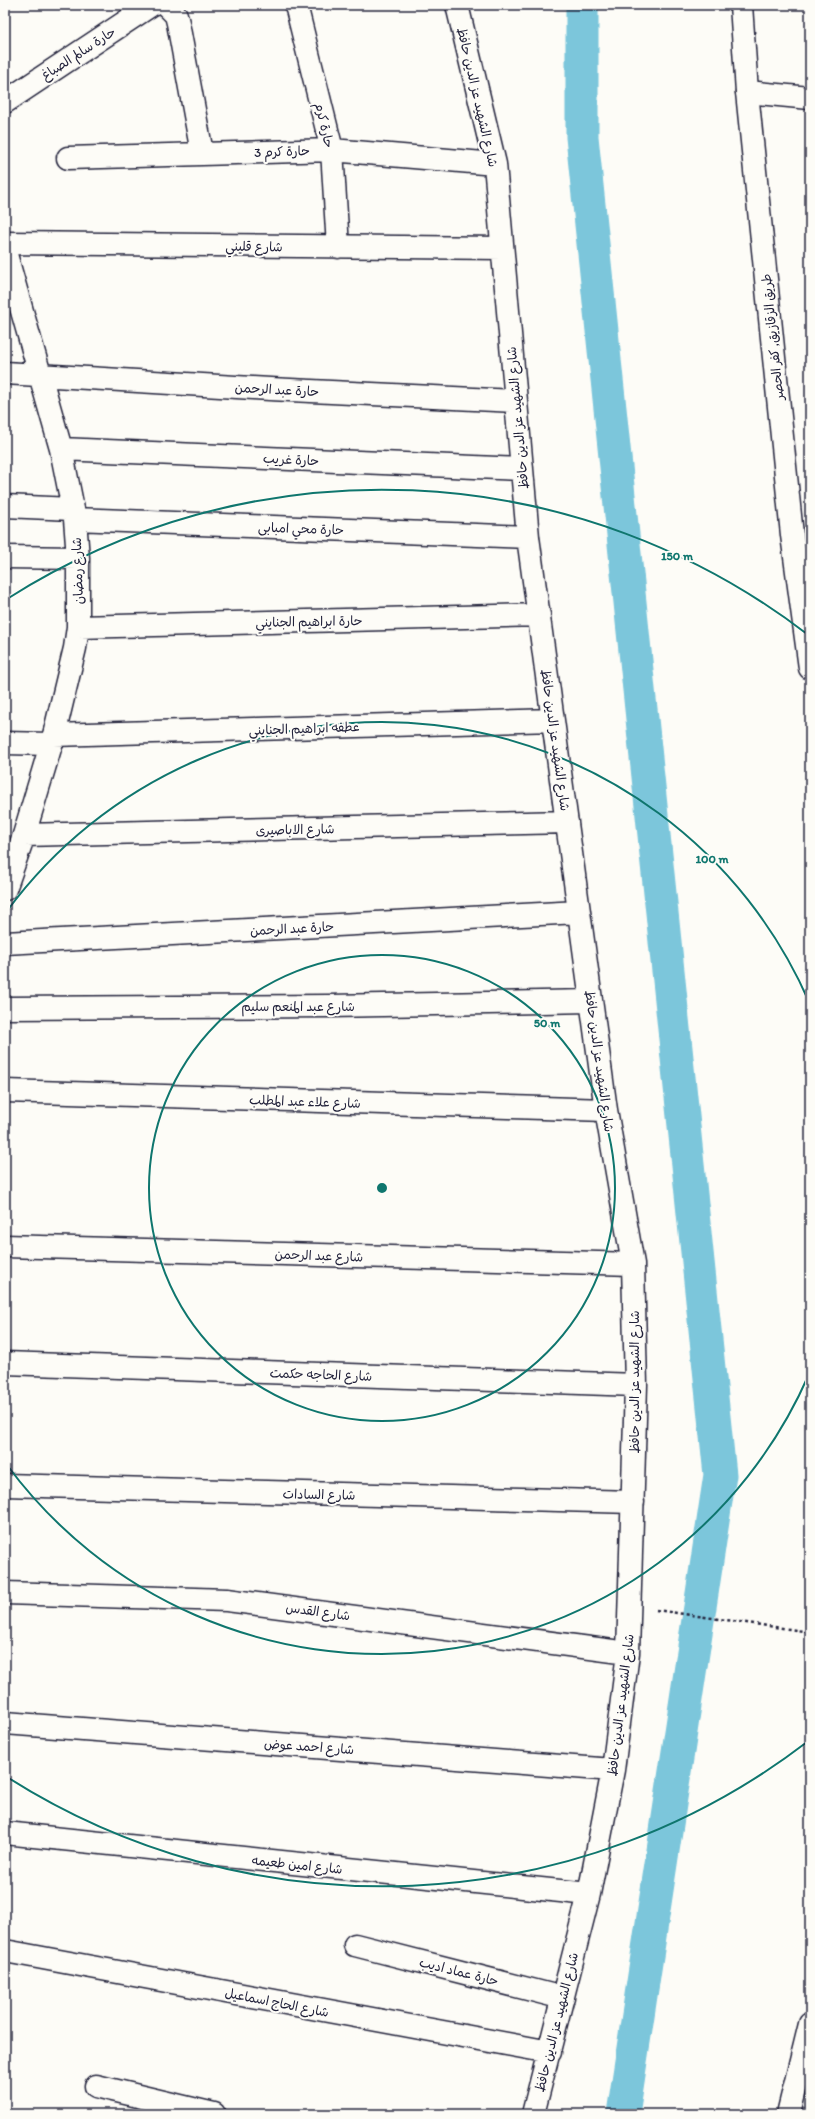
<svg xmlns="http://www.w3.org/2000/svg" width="815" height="2119" viewBox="0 0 815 2119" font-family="Itim,'Playpen Sans Arabic',sans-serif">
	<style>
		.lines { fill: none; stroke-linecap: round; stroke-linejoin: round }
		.canal { stroke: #7bc6db; stroke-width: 33 }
		.minor-casing { stroke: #22223b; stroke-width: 25 }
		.major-casing { stroke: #22223b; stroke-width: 25 }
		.path { stroke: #22223b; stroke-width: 2.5; stroke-dasharray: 3 3; stroke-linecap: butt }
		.minor { stroke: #fdfcf7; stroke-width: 22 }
		.major { stroke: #fdfcf7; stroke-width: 22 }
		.ring { fill: none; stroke: #0f766e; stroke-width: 2 }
		.labels { text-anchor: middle; stroke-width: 4; stroke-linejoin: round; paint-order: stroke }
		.street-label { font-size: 13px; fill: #22223b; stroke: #fdfcf7 }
		.centre { fill: #0f766e; stroke: #fdfcf7; stroke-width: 2 }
		.ring-label { font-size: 12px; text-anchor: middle; font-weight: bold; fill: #0f766e; stroke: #fdfcf7; stroke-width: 4; stroke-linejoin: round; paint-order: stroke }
	</style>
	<rect width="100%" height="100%" fill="#fdfcf7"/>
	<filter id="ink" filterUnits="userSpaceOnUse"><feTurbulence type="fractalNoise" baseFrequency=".025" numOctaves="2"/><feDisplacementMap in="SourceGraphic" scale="8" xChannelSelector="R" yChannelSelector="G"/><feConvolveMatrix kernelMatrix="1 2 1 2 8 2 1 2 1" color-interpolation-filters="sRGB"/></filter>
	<g filter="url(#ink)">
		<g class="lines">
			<path class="canal" d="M 582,5 L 582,137 L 720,1475 L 623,2114"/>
			<defs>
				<path id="minor" d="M 166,5 L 176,15 L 178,23 L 202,153
					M 296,5 L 332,150 L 338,247
					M 457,5 L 495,164 L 528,537 L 606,1110 L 633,1264 L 636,1385 L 628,1653 L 613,1770 L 589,1894 L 533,2114
					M 747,92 L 810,98
					M 5,102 L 151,5
					M 68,158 L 332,150 L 495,164
					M 5,243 L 502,248
					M 5,251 L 61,449 L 75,519 L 78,558 L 78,627 L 75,648 L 54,735 L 24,835 L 5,889
					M 5,373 L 270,389 L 516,401
					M 61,449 L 522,469
					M 5,506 L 72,509
					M 75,519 L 528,537
					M 5,557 L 78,558
					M 78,627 L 539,615
					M 54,735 L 553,720
					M 5,743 L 51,744
					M 24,835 L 567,822
					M 5,943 L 579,912
					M 5,1008 L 330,1006 L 591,1001
					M 5,1091 L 606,1110
					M 5,1246 L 633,1264
					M 5,1363 L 636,1385
					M 5,1485 L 633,1502
					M 5,1593 L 227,1600 L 628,1653
					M 5,1723 L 613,1770
					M 5,1833 L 589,1894
					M 355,1945 L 563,1998
					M 5,1951 L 550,2052
					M 96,2086 L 214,2114"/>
				<path id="major" d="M 741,5 L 747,92 L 792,535 L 810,668
					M 788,2114 L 810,2024"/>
			</defs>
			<use href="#minor" class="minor-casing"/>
			<use href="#major" class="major-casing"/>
			<path class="path" d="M 656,1610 L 810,1632"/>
			<use href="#minor" class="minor"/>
			<use href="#major" class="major"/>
		</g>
	</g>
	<g class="ring">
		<circle cx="382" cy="1188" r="233"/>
		<path d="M809 1374A466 466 0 0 1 7 1465M7 911A466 466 0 0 1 809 1002"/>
		<path d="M807 1742A698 698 0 0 1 7 1777M7 599A698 698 0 0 1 807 634"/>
	</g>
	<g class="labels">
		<g class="street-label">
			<text transform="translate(78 53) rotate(-33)" y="5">حارة سالم الصباغ</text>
			<text transform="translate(478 97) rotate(77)" y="5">شارع الشهيد عز الدين حافظ</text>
			<text transform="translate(325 125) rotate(77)" y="5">حارة كرم</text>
			<text transform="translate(282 151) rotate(-2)" y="5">حارة كرم 3</text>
			<text transform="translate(254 246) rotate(1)" y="5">شارع قليني</text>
			<text transform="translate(772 337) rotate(-96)" y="5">طريق الزقازيق, كفر الحصر</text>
			<text transform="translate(277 389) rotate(3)" y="5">حارة عبد الرحمن</text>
			<text transform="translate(517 418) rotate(-95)" y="5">شارع الشهيد عز الدين حافظ</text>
			<text transform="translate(291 459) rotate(3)" y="5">حارة غريب</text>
			<text transform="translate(301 528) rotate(2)" y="5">حارة محي امبابى</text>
			<text transform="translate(77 571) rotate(-92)" y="5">شارع رمضان</text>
			<text transform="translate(309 621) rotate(-1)" y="5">حارة ابراهيم الجنايني</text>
			<text transform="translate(304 728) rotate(-2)" y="5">عطفه ابراهيم الجنايني</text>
			<text transform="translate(556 740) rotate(82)" y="5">شارع الشهيد عز الدين حافظ</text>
			<text transform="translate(295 829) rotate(-1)" y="5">شارع الاباصيرى</text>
			<text transform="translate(292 928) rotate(-3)" y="5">حارة عبد الرحمن</text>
			<text x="298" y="1011">شارع عبد المنعم سليم</text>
			<text transform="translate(600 1061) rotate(82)" y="5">شارع الشهيد عز الدين حافظ</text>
			<text transform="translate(305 1101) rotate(2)" y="5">شارع علاء عبد المطلب</text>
			<text transform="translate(319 1255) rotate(2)" y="5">شارع عبد الرحمن</text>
			<text transform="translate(321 1374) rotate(2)" y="5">شارع الحاجه حكمت</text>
			<text transform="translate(634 1382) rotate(-90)" y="5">شارع الشهيد عز الدين حافظ</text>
			<text transform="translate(319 1494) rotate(1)" y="5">شارع السادات</text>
			<text transform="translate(318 1611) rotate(8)" y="5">شارع القدس</text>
			<text transform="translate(620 1705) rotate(-83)" y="5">شارع الشهيد عز الدين حافظ</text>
			<text transform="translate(309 1746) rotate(4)" y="5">شارع احمد عوض</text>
			<text transform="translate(297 1864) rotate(6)" y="5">شارع امين طعيمه</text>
			<text transform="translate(459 1971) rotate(14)" y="5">حارة عماد اديب</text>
			<text transform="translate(277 2002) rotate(11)" y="5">شارع الحاج اسماعيل</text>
			<text transform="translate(556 2022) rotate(-76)" y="5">شارع الشهيد عز الدين حافظ</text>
		</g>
	</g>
	<circle cx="382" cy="1188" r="6" class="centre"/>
	<g class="ring-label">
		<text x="677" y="560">150 m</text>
		<text x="712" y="863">100 m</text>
		<text x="547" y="1027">50 m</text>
	</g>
	<rect width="815" height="2119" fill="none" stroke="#fdfcf7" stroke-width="20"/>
	<rect x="10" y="10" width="795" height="2099" fill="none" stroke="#22223b" stroke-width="1.5" filter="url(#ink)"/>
</svg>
